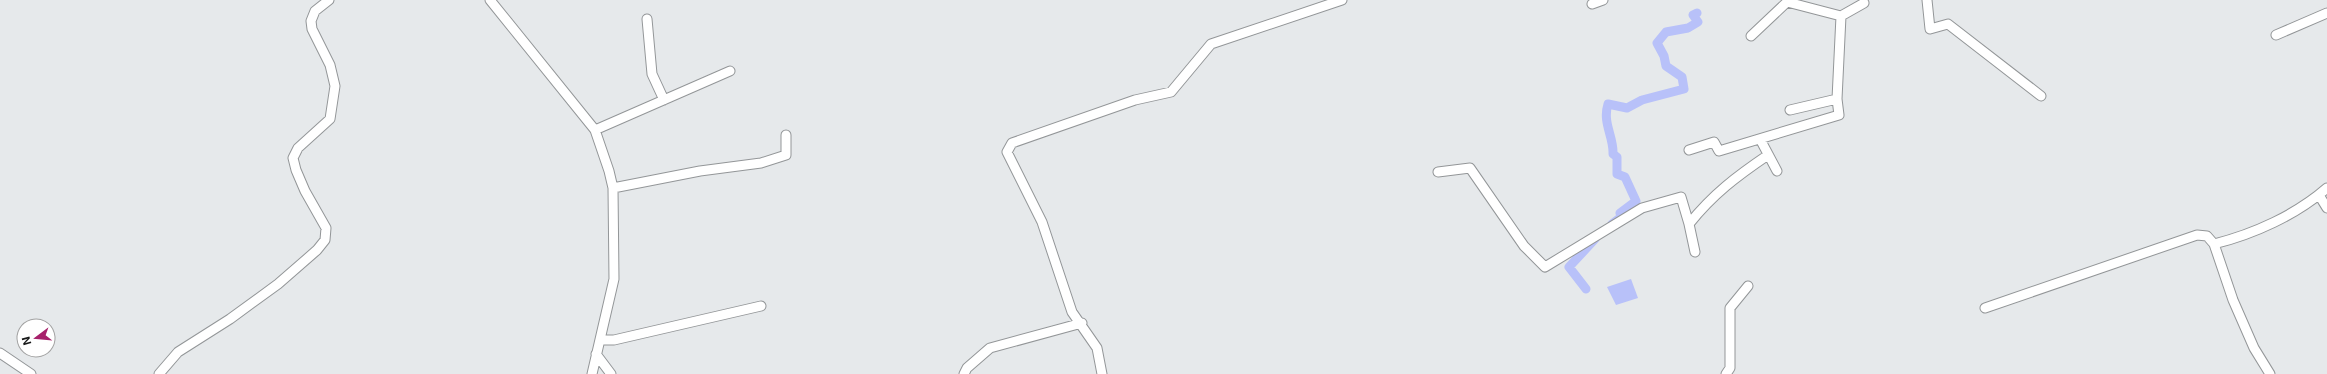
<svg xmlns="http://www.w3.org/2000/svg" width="2327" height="374" viewBox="0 0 2327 374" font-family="Inter,sans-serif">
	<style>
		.water { fill: #b8c1f9 }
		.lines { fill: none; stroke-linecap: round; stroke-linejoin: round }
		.canal { stroke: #b8c1f9; stroke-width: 9 }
		.street-casing { stroke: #939698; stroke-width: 11 }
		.street { stroke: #fff; stroke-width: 9 }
	</style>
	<rect width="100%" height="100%" fill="#e6e9eb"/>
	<path class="water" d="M 1631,279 L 1638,298 L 1616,305 L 1607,287 Z"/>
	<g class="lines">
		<path class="canal" d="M 1612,224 L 1621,217 L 1620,213 L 1636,201 L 1625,177 L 1617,174 L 1617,157 L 1613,154 C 1614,137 1602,123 1608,104 L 1627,108 L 1642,100 L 1684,89 L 1682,77 L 1666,66 L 1664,56 L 1657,43 L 1666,32 L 1688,28 L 1698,22 L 1693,15 L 1697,13
			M 1586,289 L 1569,267 L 1595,239"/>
		<defs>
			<path id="street" d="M 490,0 L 595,130 L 609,171 L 613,188 L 614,279 L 592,374
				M 1927,0 L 1930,29 L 1948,24 L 2041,96
				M 1592,4 L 1603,0
				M 647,19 L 652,74 L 664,100
				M 2276,35 L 2327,13
				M 1751,36 L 1787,2 L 1841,16
				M 1790,110 L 1837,99 L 1841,16 L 1864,3
				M 595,130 L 730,71
				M 1760,139 L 1777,171
				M 1689,150 L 1714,142 L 1719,151 L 1839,115 L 1837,99
				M 1438,172 L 1470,168 L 1524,246 L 1545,267 L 1642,208 L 1681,197 L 1689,224
				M 613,188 L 700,171 L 761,163 L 786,155 L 786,135
				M 2319,195 L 2327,208
				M 2214,244 C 2254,234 2296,215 2327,188
				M 1695,252 L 1689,224 C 1713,194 1737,176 1768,155
				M 1985,308 L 2197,235 L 2207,236 L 2214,244 L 2233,300 L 2254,348 L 2270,374
				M 600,340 L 614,340 L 761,306
				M 0,353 L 31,374
				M 596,354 L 611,374
				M 159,374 L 178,352 L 230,319 L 278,284 L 317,250 L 325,240 L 326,228 L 305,191 L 296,170 L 293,158 L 298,148 L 330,119 L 335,86 L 330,65 L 312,29 L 311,21 L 315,11 L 329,0
				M 964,374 L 967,368 L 990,348 L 1082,323
				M 1102,374 L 1097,348 L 1072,312 L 1042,222 L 1007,152 L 1012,143 L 1135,100 L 1171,92 L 1211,44 L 1342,0
				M 1726,374 L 1730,368 L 1730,308 L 1748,286"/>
		</defs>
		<use href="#street" class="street-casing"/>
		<use href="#street" class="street"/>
	</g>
	<g transform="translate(36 338) rotate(254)"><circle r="19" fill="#ffffff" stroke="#a2a2a2"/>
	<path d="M0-3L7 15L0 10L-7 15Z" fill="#a7216b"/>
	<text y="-6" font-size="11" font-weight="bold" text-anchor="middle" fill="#161717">N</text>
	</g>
</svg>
